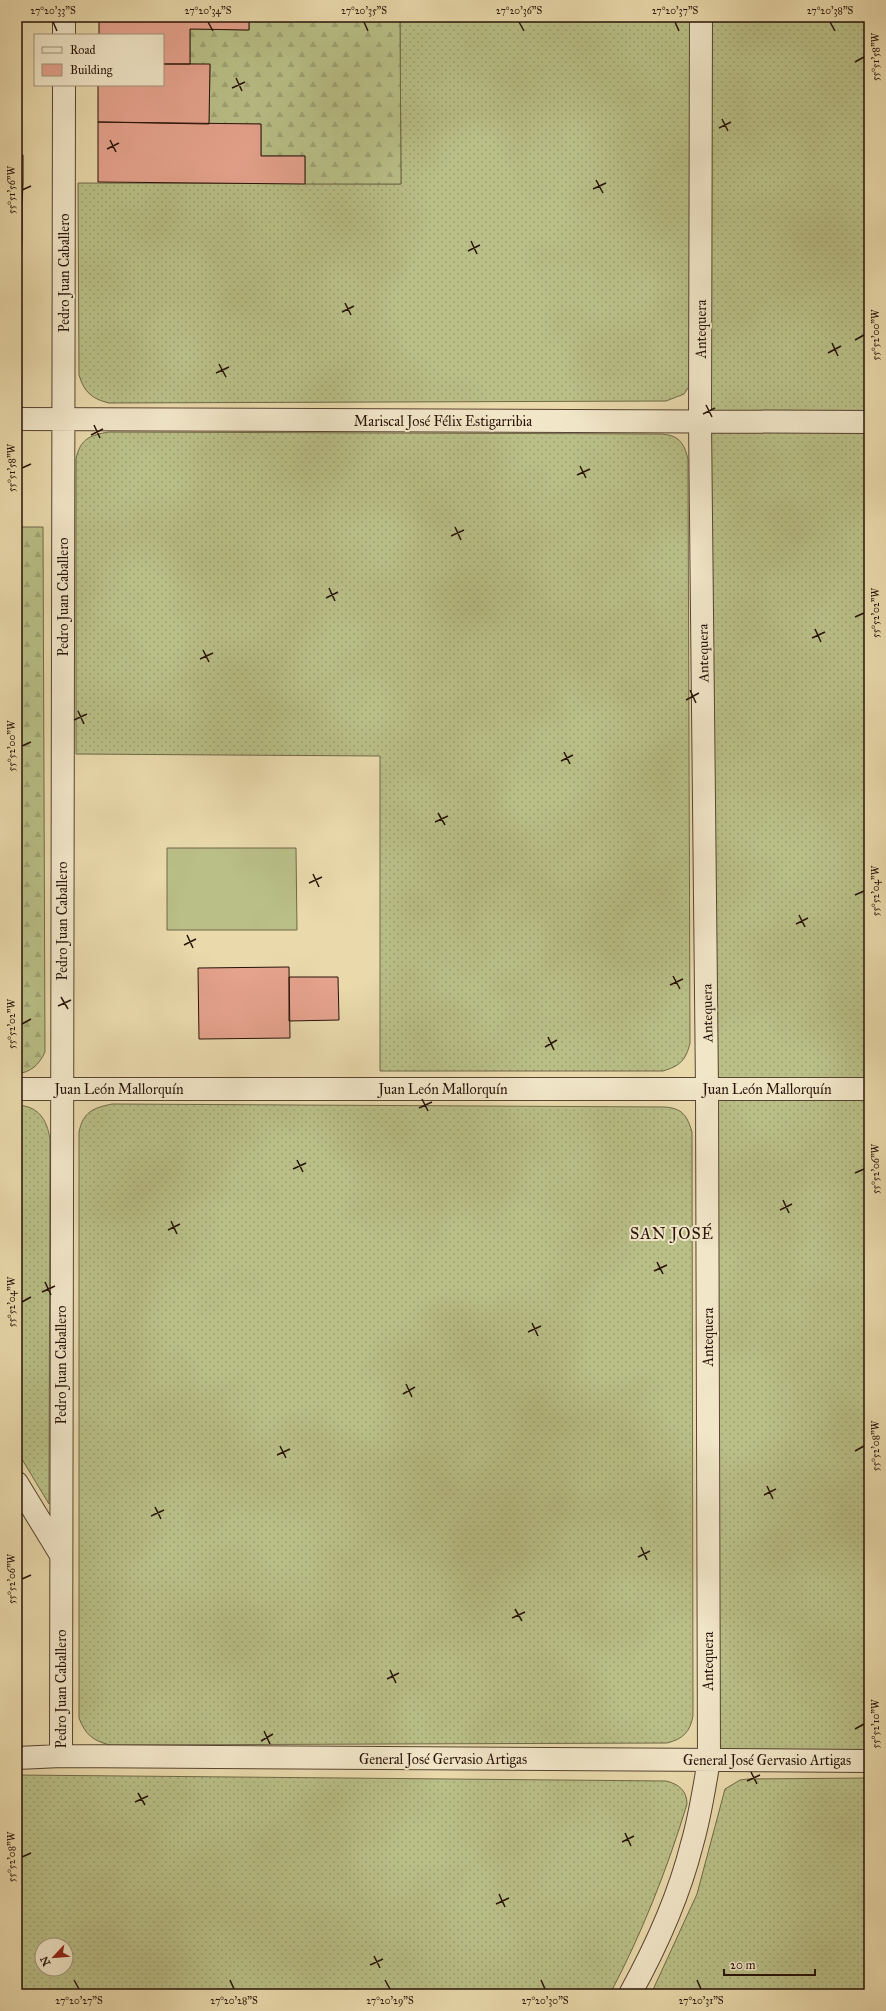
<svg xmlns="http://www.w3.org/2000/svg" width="886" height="2011" viewBox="0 0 886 2011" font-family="'IM FELL Great Primer',serif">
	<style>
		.grass { fill: url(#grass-dots); stroke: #706948; fill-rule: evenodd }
		.forest { fill: url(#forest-firs); stroke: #706948 }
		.pitch { fill: #b9bf87; stroke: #706948 }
		.building { fill: #e5a28d; stroke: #281308 }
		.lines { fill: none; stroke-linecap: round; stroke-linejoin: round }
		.street-casing { stroke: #584431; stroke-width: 24 }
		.street { stroke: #f1e6c8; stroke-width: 22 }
		.ticks { fill: none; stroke: #281308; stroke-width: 1.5 }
		.labels { text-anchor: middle; stroke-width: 4; stroke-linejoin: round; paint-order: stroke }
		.street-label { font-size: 14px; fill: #281308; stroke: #f1e6c8 }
		.quarter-label { font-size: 16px; letter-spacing: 1px; fill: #281308; stroke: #f1e6c8 }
		.neatline { fill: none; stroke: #281308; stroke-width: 1.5 }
		.ticks-label { font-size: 10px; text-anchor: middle; fill: #281308 }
	</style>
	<defs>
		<pattern id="grass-dots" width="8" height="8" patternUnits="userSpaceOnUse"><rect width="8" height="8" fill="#b9bf87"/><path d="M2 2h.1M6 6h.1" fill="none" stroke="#9fa373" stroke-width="1.8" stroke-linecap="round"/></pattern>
		<pattern id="forest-firs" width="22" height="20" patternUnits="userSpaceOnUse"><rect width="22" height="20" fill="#b9bf87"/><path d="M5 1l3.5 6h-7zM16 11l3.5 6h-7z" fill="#9fa373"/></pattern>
	</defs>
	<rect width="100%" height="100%" fill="#e9d9ab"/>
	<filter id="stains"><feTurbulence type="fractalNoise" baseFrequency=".005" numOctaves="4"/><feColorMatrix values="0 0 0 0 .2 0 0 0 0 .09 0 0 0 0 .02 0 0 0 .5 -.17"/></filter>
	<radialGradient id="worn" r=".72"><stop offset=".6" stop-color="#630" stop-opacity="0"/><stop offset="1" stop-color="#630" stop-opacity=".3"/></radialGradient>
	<path class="grass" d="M 400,17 L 691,17 L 690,385 L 684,394 L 666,401 L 109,403 C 92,399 84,392 79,375 L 78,183 L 401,184 Z
		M 701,17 L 869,17 L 869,1761 L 709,1760 Z
		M 109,432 L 661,434 C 678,435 684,442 688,459 L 690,1043 C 686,1060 680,1066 663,1071 L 380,1071 L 380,756 L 76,754 L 76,459 C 80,439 90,435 109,432 Z
		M 112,1104 L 664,1107 C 682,1108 687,1115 692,1132 L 693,1716 C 690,1732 683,1739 667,1743 L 110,1745 C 93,1741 85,1734 79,1718 L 79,1132 C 83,1112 93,1108 112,1104 Z
		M 17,1105 C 38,1106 47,1119 50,1139 L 49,1504 L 17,1451 Z
		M 17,1775 L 666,1781 C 679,1784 687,1791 687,1804 C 667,1870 642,1933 610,1994 L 17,1994 ZM 42,1945 L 66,1945 L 66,1969 L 42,1969 Z
		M 869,1778 L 869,1994 L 651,1994 L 697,1894 L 725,1789 L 740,1780 L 748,1779 Z"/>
	<path class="forest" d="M 249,17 L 400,17 L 401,184 L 305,184 L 305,156 L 261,156 L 261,124 L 209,124 L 210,65 L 190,64 L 190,29 L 249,30 Z
		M 17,527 L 43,527 L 45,1052 C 39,1065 31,1072 17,1074 Z"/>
	<path class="pitch" d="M 167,848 L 296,848 L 297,930 L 167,930 Z"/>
	<path class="building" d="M 17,17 L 20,17 L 17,58 Z
		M 99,17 L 249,17 L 249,30 L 190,29 L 190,64 L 163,64 L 163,35 L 99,35 Z
		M 163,64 L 210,64 L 209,124 L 98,122 L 98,85 L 163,85 Z
		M 17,96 L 19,96 L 17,134 Z
		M 98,122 L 261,124 L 261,156 L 305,156 L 305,184 L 98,182 Z
		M 17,155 L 23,155 L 23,184 L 17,184 Z
		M 17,184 L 23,184 L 22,206 L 17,206 Z
		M 17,206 L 22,206 L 22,237 L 17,237 Z
		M 17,237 L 22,237 L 20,299 L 17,299 Z
		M 17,299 L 20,299 L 17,362 Z
		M 289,967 L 290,1038 L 199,1039 L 198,968 Z
		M 289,977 L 338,977 L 339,1020 L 289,1021 Z"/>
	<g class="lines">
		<defs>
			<path id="street" d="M 64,35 L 64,17
				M 17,419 L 869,422
				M 17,1089 L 869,1089
				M 17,1483 L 61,1555
				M 61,1756 L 64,85
				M 17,1758 L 61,1756 L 869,1761
				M 630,1994 C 656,1947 679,1896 692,1844 C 700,1817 704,1789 709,1760 L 707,1089 L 700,422 L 701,17"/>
		</defs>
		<use href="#street" class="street-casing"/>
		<use href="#street" class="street"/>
	</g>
	<path class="ticks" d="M 53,22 L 57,31M 208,22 L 213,31M 364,22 L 368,31M 519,22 L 524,31M 675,22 L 679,31M 830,22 L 835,31M 855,62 L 864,57M 236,78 L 242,91M 232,88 L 245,82M 722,119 L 728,131M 719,128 L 731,122M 110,140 L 116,152M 107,149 L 119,143M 596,180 L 603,193M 593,189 L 606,183M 22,190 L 31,186M 471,241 L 477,254M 468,251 L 480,245M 345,303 L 351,315M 342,312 L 354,306M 855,340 L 864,335M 832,343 L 838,356M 828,353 L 841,346M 219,364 L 226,377M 216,373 L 229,367M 706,405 L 712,417M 703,414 L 715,408M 94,425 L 100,438M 91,435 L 103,429M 580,466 L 586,478M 22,468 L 31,464M 577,475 L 590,469M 455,527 L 461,540M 451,536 L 464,530M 329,588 L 335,601M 326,598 L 338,592M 855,617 L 864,613M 815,629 L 821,642M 812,638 L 825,632M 203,650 L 209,662M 200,659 L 213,653M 690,690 L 696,703M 686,700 L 699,693M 78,711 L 84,724M 74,720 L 87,714M 22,746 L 31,742M 564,752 L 570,764M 561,761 L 573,755M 438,813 L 445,825M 435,822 L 448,816M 313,874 L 319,887M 309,883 L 322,877M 855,895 L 864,891M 799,915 L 805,927M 796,924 L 808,918M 187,935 L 193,948M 184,945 L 196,939M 673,976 L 680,989M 670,985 L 683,979M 61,997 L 68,1009M 58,1006 L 71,1000M 22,1024 L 31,1019M 548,1037 L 554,1050M 545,1047 L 557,1040M 422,1099 L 428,1111M 419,1108 L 432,1102M 297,1160 L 303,1172M 293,1169 L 306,1163M 855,1173 L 864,1169M 783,1200 L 789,1213M 780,1210 L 792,1204M 171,1221 L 177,1234M 168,1230 L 180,1224M 657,1262 L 663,1274M 654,1271 L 667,1265M 45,1282 L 51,1295M 42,1292 L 55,1286M 22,1302 L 31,1297M 532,1323 L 538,1336M 528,1332 L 541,1326M 406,1384 L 412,1397M 403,1394 L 415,1387M 280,1446 L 286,1458M 855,1451 L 864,1446M 277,1455 L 290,1449M 767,1486 L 773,1499M 764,1495 L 776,1489M 155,1507 L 161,1519M 151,1516 L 164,1510M 641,1547 L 647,1560M 638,1557 L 650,1551M 22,1579 L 31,1575M 515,1609 L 522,1621M 512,1618 L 525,1612M 390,1670 L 396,1683M 387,1679 L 399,1673M 855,1729 L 864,1724M 264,1731 L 270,1744M 261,1741 L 273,1734M 751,1772 L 757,1784M 747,1781 L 760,1775M 138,1793 L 145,1805M 135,1802 L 148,1796M 625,1833 L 631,1846M 622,1842 L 634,1836M 22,1857 L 31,1853M 499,1894 L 505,1907M 496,1904 L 509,1898M 374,1956 L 380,1968M 370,1965 L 383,1959M 74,1980 L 79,1989M 230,1980 L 234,1989M 385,1980 L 390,1989M 541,1980 L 545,1989M 697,1980 L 701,1989"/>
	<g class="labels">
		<g class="street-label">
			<text transform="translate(64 273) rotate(-90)" y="5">Pedro Juan Caballero</text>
			<text transform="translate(701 329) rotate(-90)" y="5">Antequera</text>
			<text x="443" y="426">Mariscal José Félix Estigarribia</text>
			<text transform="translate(63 597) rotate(-90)" y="5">Pedro Juan Caballero</text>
			<text transform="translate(703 653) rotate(-91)" y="5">Antequera</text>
			<text transform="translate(62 921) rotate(-90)" y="5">Pedro Juan Caballero</text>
			<text transform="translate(707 1013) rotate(-91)" y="5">Antequera</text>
			<text x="119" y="1094">Juan León Mallorquín</text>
			<text x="443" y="1094">Juan León Mallorquín</text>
			<text x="767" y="1094">Juan León Mallorquín</text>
			<text transform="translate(708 1337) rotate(-90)" y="5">Antequera</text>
			<text transform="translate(61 1365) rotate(-90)" y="5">Pedro Juan Caballero</text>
			<text transform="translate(708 1661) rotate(-90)" y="5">Antequera</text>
			<text transform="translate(61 1689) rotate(-90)" y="5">Pedro Juan Caballero</text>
			<text x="443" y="1764">General José Gervasio Artigas</text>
			<text x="767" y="1765">General José Gervasio Artigas</text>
		</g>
		<g class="quarter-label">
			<text x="672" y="1239">SAN JOSÉ</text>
		</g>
	</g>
	<rect width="886" height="2011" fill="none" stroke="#e9d9ab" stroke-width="44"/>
	<rect x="34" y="34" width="130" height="52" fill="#f1e6c8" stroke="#a1927b"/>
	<rect x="42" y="47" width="20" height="6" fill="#f1e6c8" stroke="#a1927b"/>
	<text x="70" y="54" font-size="12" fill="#281308">Road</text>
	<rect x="42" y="64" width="20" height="12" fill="#e5a28d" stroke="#a1927b"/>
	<text x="70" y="74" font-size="12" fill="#281308">Building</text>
	<g transform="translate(54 1957) rotate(244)"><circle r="19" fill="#f1e6c8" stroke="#a1927b"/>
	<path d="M0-3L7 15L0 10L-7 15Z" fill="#8f2418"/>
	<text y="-6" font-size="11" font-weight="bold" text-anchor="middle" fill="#281308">N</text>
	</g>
	<path d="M724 1969v6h91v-6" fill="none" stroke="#281308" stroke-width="2"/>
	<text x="730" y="1969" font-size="12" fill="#281308" stroke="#f1e6c8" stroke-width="3" paint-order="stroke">20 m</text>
	<rect x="22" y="22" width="842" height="1967" class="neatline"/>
	<g class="ticks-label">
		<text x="53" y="14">27°20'33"S</text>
		<text x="208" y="14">27°20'34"S</text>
		<text x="364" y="14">27°20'35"S</text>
		<text x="519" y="14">27°20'36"S</text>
		<text x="675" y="14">27°20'37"S</text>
		<text x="830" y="14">27°20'38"S</text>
		<text transform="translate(875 57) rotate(-90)" y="4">55°51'58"W</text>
		<text transform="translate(11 190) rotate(-90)" y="4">55°51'56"W</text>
		<text transform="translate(875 335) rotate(-90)" y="4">55°52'00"W</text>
		<text transform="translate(11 468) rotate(-90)" y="4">55°51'58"W</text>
		<text transform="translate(875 613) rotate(-90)" y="4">55°52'02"W</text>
		<text transform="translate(11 746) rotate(-90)" y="4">55°52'00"W</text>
		<text transform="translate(875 891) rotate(-90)" y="4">55°52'04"W</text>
		<text transform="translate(11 1024) rotate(-90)" y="4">55°52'02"W</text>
		<text transform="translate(875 1169) rotate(-90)" y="4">55°52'06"W</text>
		<text transform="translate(11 1302) rotate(-90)" y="4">55°52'04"W</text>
		<text transform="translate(875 1446) rotate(-90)" y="4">55°52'08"W</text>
		<text transform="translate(11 1579) rotate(-90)" y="4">55°52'06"W</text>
		<text transform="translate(875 1724) rotate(-90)" y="4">55°52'10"W</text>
		<text transform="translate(11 1857) rotate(-90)" y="4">55°52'08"W</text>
		<text x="79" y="2004">27°20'27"S</text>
		<text x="234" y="2004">27°20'28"S</text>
		<text x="390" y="2004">27°20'29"S</text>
		<text x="545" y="2004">27°20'30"S</text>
		<text x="701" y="2004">27°20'31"S</text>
	</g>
	<rect width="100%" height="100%" filter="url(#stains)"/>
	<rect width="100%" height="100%" fill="url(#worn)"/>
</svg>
